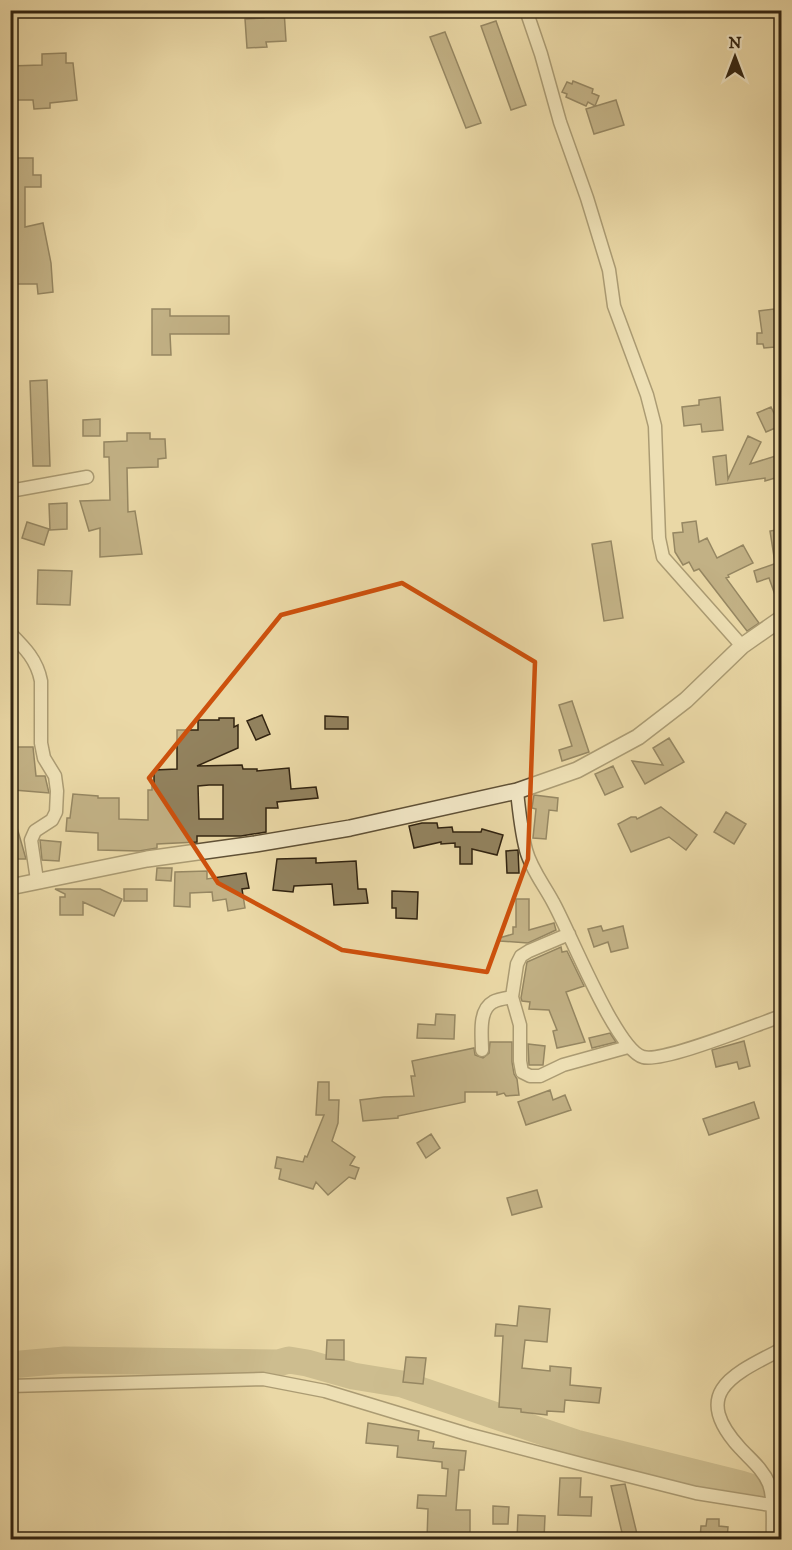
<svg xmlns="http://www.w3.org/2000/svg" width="792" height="1550" viewBox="0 0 792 1550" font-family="'IM FELL DW Pica',serif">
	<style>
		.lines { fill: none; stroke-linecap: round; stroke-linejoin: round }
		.river { stroke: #ab9b73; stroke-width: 27 }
		.building { fill: #92825e; stroke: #322411; stroke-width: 1.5; fill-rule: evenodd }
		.minor-casing { stroke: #605136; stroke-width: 15 }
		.tertiary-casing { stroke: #605136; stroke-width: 18 }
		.minor { stroke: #f1e6c5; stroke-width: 12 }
		.tertiary { stroke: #f1e6c5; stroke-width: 15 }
		.marked { fill: none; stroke: #cd510d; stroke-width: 4.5; stroke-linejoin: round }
	</style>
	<rect width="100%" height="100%" fill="#ead8a6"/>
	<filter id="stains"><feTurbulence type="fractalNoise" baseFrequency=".00333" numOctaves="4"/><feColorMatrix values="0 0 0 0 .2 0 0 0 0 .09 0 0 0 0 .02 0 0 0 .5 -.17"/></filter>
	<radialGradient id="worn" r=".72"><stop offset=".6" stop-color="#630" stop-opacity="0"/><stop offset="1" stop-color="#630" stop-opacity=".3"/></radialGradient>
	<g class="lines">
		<path class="river" d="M 10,1365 L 65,1360 L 278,1363 L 289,1360 L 307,1363 L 353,1376 L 402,1384 L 576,1443 L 741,1484 L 782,1497"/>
	</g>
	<path class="building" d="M 264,10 L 284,10 L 286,41 L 266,42 L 267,47 L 247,48 L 245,19 L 264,18 Z
		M 496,21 L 526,105 L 511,110 L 481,26 Z
		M 445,32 L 481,123 L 466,128 L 430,37 Z
		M 66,53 L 66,63 L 73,63 L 77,100 L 50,103 L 50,108 L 34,109 L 33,100 L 13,100 L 10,66 L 42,65 L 42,54 Z
		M 573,81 L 593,89 L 592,93 L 599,96 L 595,106 L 588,102 L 586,106 L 566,97 L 567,94 L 562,92 L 567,82 L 572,84 Z
		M 616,100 L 624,125 L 594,134 L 586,109 Z
		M 14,158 L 33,158 L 33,175 L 41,175 L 41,187 L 25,187 L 25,227 L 43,223 L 51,263 L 53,292 L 38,294 L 37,284 L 14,284 L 14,280 L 10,280 L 10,175 L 14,175 Z
		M 152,309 L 170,309 L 170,316 L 229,316 L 229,334 L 170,334 L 171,355 L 152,355 Z
		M 774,309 L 777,328 L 775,328 L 775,347 L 764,348 L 763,344 L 757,344 L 757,333 L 762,333 L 759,311 Z
		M 47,380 L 50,466 L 33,466 L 30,381 Z
		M 720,397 L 723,430 L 702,432 L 701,424 L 684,426 L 682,407 L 699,405 L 699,400 Z
		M 771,407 L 780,426 L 766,432 L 757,413 Z
		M 100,419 L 100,436 L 83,436 L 83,420 Z
		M 127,433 L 150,433 L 150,439 L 165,439 L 166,458 L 158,459 L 158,467 L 127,468 L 128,512 L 135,511 L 142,554 L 100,557 L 100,528 L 89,531 L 80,501 L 110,500 L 109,457 L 104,457 L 104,442 L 127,441 Z
		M 748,436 L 761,442 L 750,464 L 782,454 L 782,476 L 765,481 L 765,478 L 716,485 L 713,457 L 726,455 L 728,479 Z
		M 67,503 L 67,529 L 50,530 L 49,504 Z
		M 696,521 L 699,542 L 707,538 L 717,558 L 743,545 L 753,563 L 728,575 L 729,577 L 726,578 L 759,623 L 747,631 L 699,569 L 694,571 L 689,562 L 683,565 L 675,552 L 673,533 L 683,532 L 682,523 Z
		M 27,522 L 49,529 L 44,545 L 22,538 Z
		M 782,529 L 782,608 L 780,609 L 769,578 L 757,582 L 754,571 L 777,563 L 775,563 L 770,531 Z
		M 611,541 L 623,618 L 604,621 L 592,544 Z
		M 38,570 L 72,571 L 70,605 L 37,604 Z
		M 572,701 L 589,752 L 562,761 L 559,750 L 572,746 L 559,705 Z
		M 262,715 L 270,734 L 256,740 L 247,721 Z
		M 325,716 L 348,717 L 348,729 L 325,729 Z
		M 219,718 L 234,718 L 234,727 L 238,725 L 238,748 L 197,766 L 242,765 L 243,769 L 257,769 L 257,771 L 289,768 L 291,789 L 316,787 L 318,798 L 277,802 L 278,808 L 266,808 L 266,832 L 241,836 L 197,836 L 197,842 L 157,844 L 157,848 L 139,851 L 98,850 L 98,833 L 66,831 L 67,818 L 70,818 L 73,794 L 98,796 L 98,798 L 119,798 L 119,819 L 148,820 L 148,790 L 152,790 L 152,785 L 154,785 L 154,770 L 177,769 L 177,730 L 198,730 L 198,720 L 219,720 ZM 209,785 L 223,785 L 223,819 L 199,819 L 198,786 Z
		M 669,738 L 684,762 L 645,784 L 632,761 L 663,765 L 653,748 Z
		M 16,747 L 33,747 L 36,776 L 45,776 L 49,793 L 14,790 Z
		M 613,766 L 623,787 L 605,795 L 595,774 Z
		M 534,795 L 558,798 L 557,811 L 549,810 L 546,839 L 533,838 L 536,809 L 532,808 Z
		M 661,807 L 697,835 L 686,850 L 669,837 L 631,852 L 618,824 L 631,817 L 636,817 L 637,819 Z
		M 726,812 L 746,824 L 734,844 L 714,832 Z
		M 10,817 L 14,817 L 26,859 L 10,859 Z
		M 422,823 L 437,823 L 438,828 L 452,827 L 453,832 L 481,832 L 482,829 L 503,835 L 497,855 L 472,849 L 472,864 L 460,864 L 460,847 L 455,847 L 455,843 L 441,844 L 441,842 L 414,848 L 409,826 Z
		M 40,840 L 61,842 L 59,861 L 42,860 Z
		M 518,850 L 519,873 L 507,873 L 506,851 Z
		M 316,858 L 316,863 L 356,861 L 358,889 L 366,889 L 368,903 L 334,905 L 332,884 L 294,886 L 293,892 L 273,890 L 277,859 Z
		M 157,868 L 172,868 L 171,881 L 156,880 Z
		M 207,871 L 207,879 L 246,873 L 249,888 L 242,889 L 245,908 L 228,911 L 226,899 L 213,901 L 212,892 L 190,893 L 190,907 L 174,906 L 175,872 Z
		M 55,889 L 100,889 L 122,899 L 114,916 L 83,902 L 83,915 L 60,915 L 60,897 L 65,897 L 65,894 Z
		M 124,889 L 147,889 L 147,901 L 124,901 Z
		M 392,891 L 418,892 L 417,919 L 396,918 L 396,908 L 392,908 Z
		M 516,899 L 529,899 L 529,930 L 554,923 L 556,930 L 528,943 L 500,941 L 499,938 L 513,934 L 513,927 L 516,927 Z
		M 601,926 L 603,931 L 623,926 L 628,948 L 611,952 L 608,942 L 594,947 L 588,929 Z
		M 561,947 L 562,952 L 567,951 L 584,986 L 566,992 L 585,1042 L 557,1048 L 553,1031 L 557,1030 L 549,1010 L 529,1009 L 530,1002 L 522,1001 L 521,998 L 527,962 Z
		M 436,1014 L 455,1015 L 454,1039 L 417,1038 L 418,1024 L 435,1025 Z
		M 610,1033 L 616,1042 L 592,1048 L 589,1038 Z
		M 744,1041 L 750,1066 L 739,1069 L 737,1062 L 716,1067 L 712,1050 Z
		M 490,1042 L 512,1042 L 512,1062 L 514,1074 L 517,1079 L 519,1095 L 506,1096 L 504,1093 L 497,1095 L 497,1092 L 465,1092 L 465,1102 L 398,1116 L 398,1118 L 363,1121 L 360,1100 L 384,1097 L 414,1096 L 411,1076 L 415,1076 L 412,1061 L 474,1048 L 475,1055 L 483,1058 L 489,1053 Z
		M 528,1044 L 545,1046 L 543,1065 L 529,1065 Z
		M 318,1082 L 329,1082 L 329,1100 L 339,1100 L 338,1123 L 332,1141 L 355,1157 L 350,1165 L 359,1168 L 355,1179 L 349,1177 L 328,1195 L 316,1182 L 313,1189 L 279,1179 L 281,1169 L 275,1168 L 277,1157 L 303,1162 L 305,1156 L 307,1157 L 324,1115 L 316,1115 Z
		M 550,1090 L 553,1100 L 565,1095 L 571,1110 L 526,1125 L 518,1102 Z
		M 754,1102 L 759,1118 L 709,1135 L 703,1119 Z
		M 431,1134 L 440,1148 L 426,1158 L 417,1143 Z
		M 537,1190 L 542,1207 L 512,1215 L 507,1198 Z
		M 519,1306 L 550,1309 L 547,1342 L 525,1340 L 522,1368 L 550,1371 L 550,1366 L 571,1368 L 570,1385 L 601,1388 L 599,1403 L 565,1400 L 564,1412 L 547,1411 L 547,1415 L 521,1412 L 521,1409 L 499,1407 L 503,1336 L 495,1336 L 496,1324 L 517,1326 Z
		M 327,1340 L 344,1340 L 344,1360 L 326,1359 Z
		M 406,1357 L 426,1358 L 423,1384 L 403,1382 Z
		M 368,1423 L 419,1431 L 418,1440 L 434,1442 L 433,1448 L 466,1451 L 464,1470 L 459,1470 L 456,1510 L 470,1510 L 470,1539 L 427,1539 L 428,1509 L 417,1508 L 418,1495 L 446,1496 L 448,1469 L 442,1468 L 442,1462 L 397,1457 L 398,1446 L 366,1443 Z
		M 560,1478 L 581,1478 L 580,1497 L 592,1497 L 591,1516 L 558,1515 Z
		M 625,1484 L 637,1534 L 623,1537 L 611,1486 Z
		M 493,1506 L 509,1507 L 508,1524 L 493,1524 Z
		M 518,1515 L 545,1516 L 544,1539 L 517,1539 Z
		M 707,1519 L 719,1519 L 719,1526 L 728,1527 L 727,1539 L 700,1539 L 701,1526 L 706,1526 Z"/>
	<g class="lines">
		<defs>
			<path id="minor" d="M 526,10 L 541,54 L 560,122 L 587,198 L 609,270 L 614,306 L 647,395 L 655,426 L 659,538 L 663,557 L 742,646
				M 10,491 L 87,477
				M 10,633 C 25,648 37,660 41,681 L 41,743 L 44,758 L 55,776 L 57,791 L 56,812 L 52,820 L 35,831 L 31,840 L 37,880
				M 517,791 C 519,811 521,831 526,850 C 531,869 544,885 553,902 C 569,930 616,1050 643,1057 C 663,1063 757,1024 782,1016
				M 569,934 L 529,951 L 521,956 L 517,964 L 512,997 L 520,1025 L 520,1061 L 522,1072 L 530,1076 L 540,1076 L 563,1065 L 628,1047
				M 482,1050 C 482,1036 478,1010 493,1002 C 498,999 506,998 512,997
				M 10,1386 L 263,1379 L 325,1391 L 467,1434 L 585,1465 L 696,1493 L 771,1505 L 782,1509
				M 773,1540 C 772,1522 775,1500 769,1484 C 763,1469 750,1459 740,1448 C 689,1392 734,1374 782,1349"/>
			<path id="tertiary" d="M 10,887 L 147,859 L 255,844 L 350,828 L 517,791 L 577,770 L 638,737 L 686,700 L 742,646 L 782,618"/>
		</defs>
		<use href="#minor" class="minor-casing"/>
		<use href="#tertiary" class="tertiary-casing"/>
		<use href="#minor" class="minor"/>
		<use href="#tertiary" class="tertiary"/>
	</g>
	<path d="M0 0H792V1550H0ZM 402,583 L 535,662 L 528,859 L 487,972 L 342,950 L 218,883 L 149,778 L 281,615 Z" fill="#ead8a6" fill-opacity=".55" fill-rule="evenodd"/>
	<path class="marked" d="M 402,583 L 535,662 L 528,859 L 487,972 L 342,950 L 218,883 L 149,778 L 281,615 Z"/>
	<rect width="792" height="1550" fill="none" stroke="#ead8a6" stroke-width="36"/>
	<rect x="12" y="12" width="768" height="1526" fill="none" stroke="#322411" stroke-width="3"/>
	<rect x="18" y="18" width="756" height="1514" fill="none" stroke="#322411" stroke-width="1.5"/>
	<g transform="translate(735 57)" stroke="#f1e6c5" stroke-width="4.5" paint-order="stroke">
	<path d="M0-4.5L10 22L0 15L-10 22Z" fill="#322411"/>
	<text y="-9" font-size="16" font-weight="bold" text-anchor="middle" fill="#322411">N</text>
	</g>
	<rect width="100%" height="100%" filter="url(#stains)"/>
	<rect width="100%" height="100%" fill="url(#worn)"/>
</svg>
